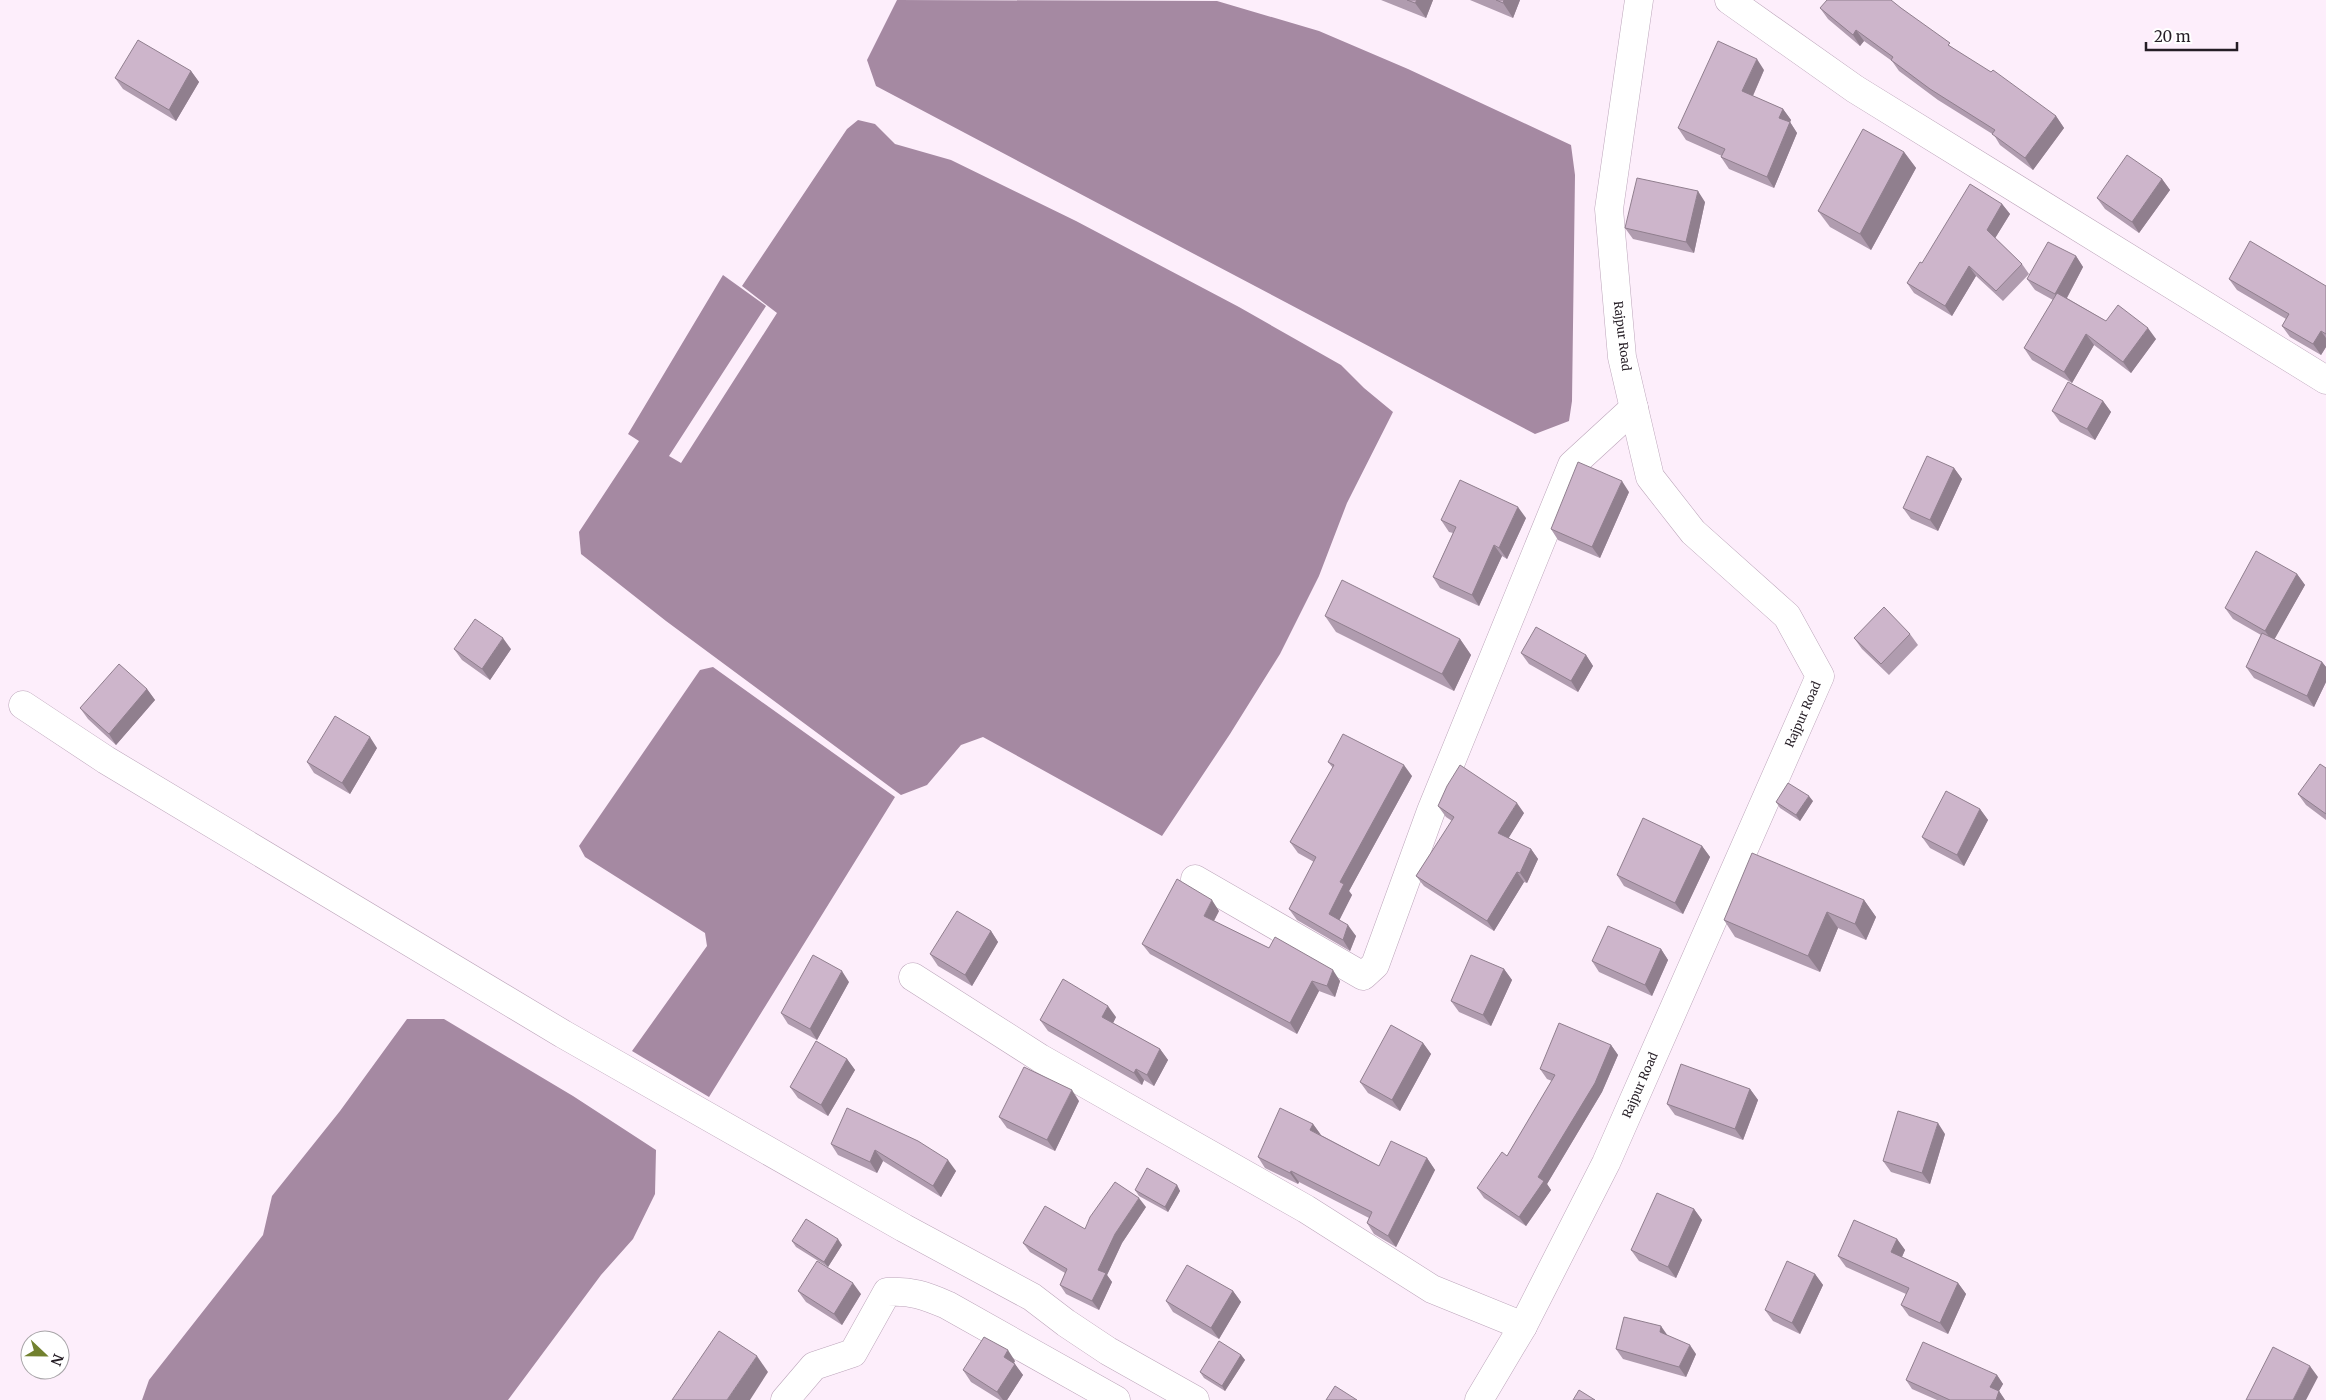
<svg xmlns="http://www.w3.org/2000/svg" width="2326" height="1400" viewBox="0 0 2326 1400" font-family="Merriweather,serif">
	<style>
		.water { fill: #a589a2 }
		.lines { fill: none; stroke-linecap: round; stroke-linejoin: round }
		.minor-casing { stroke: #bca5ba; stroke-width: 29 }
		.minor { stroke: #fff; stroke-width: 28 }
		.wall { fill: #b09caf }
		.shaded-wall { fill: #907f8e }
		.building { fill: #cdb5cb; stroke: #907f8e }
		.labels { text-anchor: middle; stroke-width: 4; stroke-linejoin: round; paint-order: stroke }
		.street-label { font-size: 12px; fill: #251d25; stroke: #fff }
	</style>
	<rect width="100%" height="100%" fill="#fdeefb"/>
	<path class="water" d="M 897,0 L 1217,1 L 1319,31 L 1408,69 L 1571,145 L 1575,175 L 1572,401 L 1569,421 L 1535,434 L 876,86 L 867,60 Z
		M 858,120 L 875,124 L 895,144 L 951,160 L 1076,221 L 1239,307 L 1341,365 L 1364,388 L 1393,412 L 1347,503 L 1319,576 L 1280,654 L 1230,734 L 1162,836 L 983,737 L 961,745 L 927,785 L 901,795 L 666,621 L 581,554 L 579,532 L 639,441 L 628,434 L 723,275 L 766,306 L 669,456 L 681,463 L 777,313 L 742,286 L 847,129 Z
		M 713,667 L 895,797 L 709,1097 L 632,1051 L 707,946 L 705,933 L 585,857 L 579,846 L 700,670 Z
		M 407,1019 L 444,1019 L 573,1096 L 656,1150 L 655,1194 L 633,1239 L 601,1275 L 508,1400 L 142,1400 L 149,1380 L 263,1235 L 272,1196 L 340,1111 Z"/>
	<g class="lines">
		<defs>
			<g id="minor">
				<path d="M 1729,0 L 1855,89 L 2326,380"/>
				<path d="M 23,705 L 106,760 L 563,1034 L 904,1228 L 1032,1297 L 1066,1323 L 1108,1351 L 1195,1400"/>
				<path d="M 1195,879 L 1363,976 L 1375,965 L 1431,811 L 1572,465 L 1634,408"/>
				<path d="M 913,977 L 1040,1058 L 1306,1209 L 1432,1289 L 1523,1326"/>
				<path d="M 785,1400 L 814,1366 L 853,1353 L 887,1292 C 910,1290 926,1296 947,1305 L 1116,1400"/>
				<path id="s1" d="M 1479,1400 L 1523,1326 L 1606,1163 L 1820,676 L 1787,616 L 1693,532 L 1650,477 L 1622,357 L 1609,209 L 1639,0"/>
			</g>
		</defs>
		<use href="#minor" class="minor-casing"/>
		<use href="#minor" class="minor"/>
	</g>
	<path class="wall" d="M 1381,0 L 1433,0 L 1426,18 Z
		M 1470,0 L 1520,0 L 1513,18 Z
		M 1820,8 L 1901,8 L 1954,49 L 2056,116 L 2064,128 L 2033,170 L 2000,145 L 1994,135 L 1938,100 L 1899,71 L 1892,61 L 1864,41 L 1860,46 L 1828,19 Z
		M 1764,70 L 1753,96 L 1783,109 L 1791,120 L 1790,122 L 1797,133 L 1774,188 L 1729,169 L 1721,157 L 1722,156 L 1686,140 L 1678,128 Z
		M 191,71 L 199,82 L 176,121 L 123,89 L 115,78 Z
		M 1904,152 L 1916,168 L 1871,250 L 1830,227 L 1818,211 Z
		M 2162,179 L 2170,190 L 2139,233 L 2105,209 L 2097,198 Z
		M 1705,202 L 1694,253 L 1633,239 L 1625,228 Z
		M 2002,204 L 2010,214 L 1995,238 L 2022,264 L 2029,274 L 2003,301 L 1976,276 L 1952,316 L 1914,293 L 1907,283 L 1922,263 Z
		M 2076,256 L 2083,267 L 2067,298 L 2106,321 L 2156,339 L 2131,373 L 2094,345 L 2072,383 L 2032,360 L 2024,348 L 2053,300 L 2035,290 L 2027,279 Z
		M 2229,279 L 2326,286 L 2326,347 L 2321,355 L 2290,337 L 2282,326 L 2286,319 L 2237,290 Z
		M 2103,401 L 2111,412 L 2095,440 L 2060,422 L 2052,411 Z
		M 1954,468 L 1962,479 L 1938,531 L 1911,519 L 1903,508 Z
		M 1629,492 L 1600,558 L 1558,540 L 1551,529 Z
		M 1526,518 L 1507,559 L 1502,556 L 1479,606 L 1440,588 L 1433,577 L 1453,533 L 1449,532 L 1441,520 Z
		M 2297,574 L 2305,585 L 2274,639 L 2322,662 L 2326,667 L 2326,682 L 2314,707 L 2254,678 L 2246,667 L 2261,635 L 2233,619 L 2225,608 Z
		M 1325,616 L 1460,639 L 1471,655 L 1454,691 L 1336,632 Z
		M 1910,634 L 1918,645 L 1889,675 L 1862,649 L 1854,638 Z
		M 454,649 L 511,649 L 490,680 L 462,660 Z
		M 1521,653 L 1586,655 L 1593,666 L 1578,692 L 1529,664 Z
		M 147,689 L 155,700 L 116,745 L 88,719 L 80,708 Z
		M 377,748 L 350,794 L 314,773 L 307,762 Z
		M 1328,762 L 1412,776 L 1349,891 L 1352,895 L 1339,920 L 1356,936 L 1350,951 L 1297,920 L 1289,909 L 1314,862 L 1298,853 L 1290,842 L 1333,768 Z
		M 2326,768 L 2326,820 L 2306,805 L 2298,794 Z
		M 1813,801 L 1800,821 L 1780,808 L 1776,802 Z
		M 1438,806 L 1524,813 L 1508,838 L 1531,849 L 1538,859 L 1527,883 L 1524,882 L 1494,931 L 1424,886 L 1416,876 L 1452,821 L 1446,817 Z
		M 1980,809 L 1988,820 L 1964,866 L 1930,848 L 1922,837 Z
		M 1702,846 L 1710,857 L 1683,914 L 1624,886 L 1617,875 Z
		M 1864,900 L 1876,917 L 1866,940 L 1838,928 L 1820,972 L 1735,937 L 1724,920 Z
		M 1219,911 L 1214,921 L 1269,948 L 1340,981 L 1335,997 L 1319,991 L 1297,1034 L 1150,954 L 1142,944 Z
		M 991,931 L 998,942 L 972,986 L 938,966 L 930,954 Z
		M 1661,949 L 1668,960 L 1652,996 L 1599,972 L 1592,961 Z
		M 1504,969 L 1512,980 L 1491,1026 L 1459,1012 L 1451,1001 Z
		M 849,982 L 817,1040 L 788,1024 L 781,1013 Z
		M 1116,1017 L 1113,1023 L 1160,1049 L 1168,1060 L 1154,1086 L 1144,1080 L 1142,1085 L 1048,1031 L 1040,1020 Z
		M 1423,1043 L 1431,1054 L 1400,1111 L 1368,1093 L 1360,1082 Z
		M 1611,1045 L 1618,1055 L 1602,1092 L 1547,1184 L 1551,1190 L 1526,1226 L 1484,1198 L 1477,1188 L 1507,1156 L 1552,1081 L 1547,1079 L 1540,1069 Z
		M 847,1059 L 855,1070 L 828,1116 L 798,1098 L 790,1087 Z
		M 1750,1089 L 1758,1100 L 1743,1140 L 1675,1115 L 1667,1104 Z
		M 1079,1101 L 1055,1151 L 1007,1128 L 999,1117 Z
		M 1313,1124 L 1321,1135 L 1379,1166 L 1427,1158 L 1435,1170 L 1396,1247 L 1374,1234 L 1367,1223 L 1369,1218 L 1299,1182 L 1298,1184 L 1265,1168 L 1258,1157 Z
		M 1945,1134 L 1930,1184 L 1891,1172 L 1883,1161 Z
		M 918,1141 L 956,1171 L 941,1197 L 883,1161 L 877,1173 L 838,1155 L 831,1144 Z
		M 1177,1185 L 1180,1191 L 1168,1212 L 1139,1196 L 1135,1190 Z
		M 1146,1207 L 1122,1243 L 1107,1275 L 1112,1282 L 1099,1310 L 1066,1294 L 1060,1285 L 1065,1273 L 1030,1252 L 1023,1243 L 1085,1229 Z
		M 1694,1209 L 1702,1220 L 1676,1278 L 1639,1261 L 1631,1250 Z
		M 1897,1239 L 1905,1250 L 1902,1257 L 1958,1283 L 1966,1294 L 1948,1334 L 1909,1316 L 1901,1305 L 1906,1294 L 1846,1267 L 1838,1256 Z
		M 792,1241 L 842,1245 L 828,1267 L 796,1247 Z
		M 1815,1274 L 1823,1285 L 1800,1334 L 1773,1321 L 1765,1310 Z
		M 798,1291 L 861,1294 L 842,1325 L 806,1302 Z
		M 1233,1291 L 1241,1302 L 1219,1339 L 1173,1312 L 1166,1301 Z
		M 1616,1349 L 1696,1354 L 1686,1377 L 1623,1359 Z
		M 1241,1355 L 1245,1360 L 1225,1391 L 1204,1378 L 1200,1372 Z
		M 1015,1361 L 1014,1363 L 1023,1375 L 1007,1400 L 1000,1400 L 971,1382 L 963,1370 Z
		M 1997,1375 L 2003,1384 L 1999,1391 L 2005,1400 L 1937,1400 L 1912,1389 L 1906,1380 Z"/>
	<path class="shaded-wall" d="M 1417,0 L 1433,0 L 1426,18 L 1415,3 Z
		M 1504,0 L 1520,0 L 1513,18 L 1503,3 Z
		M 1856,30 L 1864,41 L 1860,46 L 1853,35 Z
		M 1757,59 L 1764,70 L 1750,102 L 1742,91 Z
		M 191,71 L 199,82 L 176,121 L 169,110 Z
		M 1783,109 L 1791,120 L 1787,129 L 1779,118 Z
		M 2056,116 L 2064,128 L 2033,170 L 2025,158 Z
		M 1790,122 L 1797,133 L 1774,188 L 1767,177 Z
		M 1904,152 L 1916,168 L 1871,250 L 1860,234 Z
		M 2162,179 L 2170,190 L 2139,233 L 2132,222 Z
		M 1698,191 L 1705,202 L 1694,253 L 1686,242 Z
		M 2002,204 L 2010,214 L 1994,240 L 1987,230 Z
		M 2076,256 L 2083,267 L 2063,305 L 2055,294 Z
		M 1969,266 L 1976,276 L 1952,316 L 1945,306 Z
		M 2148,328 L 2156,339 L 2131,373 L 2123,362 Z
		M 2321,331 L 2326,338 L 2326,347 L 2321,355 L 2313,344 Z
		M 2086,334 L 2094,345 L 2072,383 L 2064,372 Z
		M 2103,401 L 2111,412 L 2095,440 L 2087,429 Z
		M 1954,468 L 1962,479 L 1938,531 L 1930,520 Z
		M 1622,481 L 1629,492 L 1600,558 L 1592,547 Z
		M 1518,507 L 1526,518 L 1507,559 L 1499,548 Z
		M 1494,545 L 1502,556 L 1479,606 L 1472,595 Z
		M 2297,574 L 2305,585 L 2273,642 L 2265,631 Z
		M 503,638 L 511,649 L 490,680 L 482,669 Z
		M 1460,639 L 1471,655 L 1454,691 L 1442,674 Z
		M 1586,655 L 1593,666 L 1578,692 L 1571,681 Z
		M 2322,662 L 2326,667 L 2326,682 L 2314,707 L 2307,696 Z
		M 147,689 L 155,700 L 116,745 L 109,734 Z
		M 370,737 L 377,748 L 350,794 L 342,783 Z
		M 1404,765 L 1412,776 L 1349,891 L 1352,895 L 1337,925 L 1329,914 L 1340,882 Z
		M 1809,796 L 1813,801 L 1800,821 L 1796,815 Z
		M 1517,803 L 1524,813 L 1505,844 L 1498,833 Z
		M 1980,809 L 1988,820 L 1964,866 L 1957,855 Z
		M 1702,846 L 1710,857 L 1683,914 L 1675,903 Z
		M 1531,849 L 1538,859 L 1527,883 L 1520,873 Z
		M 1517,872 L 1524,882 L 1494,931 L 1487,921 Z
		M 1212,900 L 1219,911 L 1211,926 L 1204,916 Z
		M 1864,900 L 1876,917 L 1866,940 L 1855,924 Z
		M 1827,912 L 1838,928 L 1820,972 L 1808,956 Z
		M 1348,925 L 1356,936 L 1350,951 L 1343,940 Z
		M 991,931 L 998,942 L 972,986 L 965,975 Z
		M 1661,949 L 1668,960 L 1652,996 L 1645,985 Z
		M 1504,969 L 1512,980 L 1491,1026 L 1483,1015 Z
		M 1333,970 L 1340,981 L 1335,997 L 1327,986 Z
		M 842,971 L 849,982 L 817,1040 L 810,1029 Z
		M 1312,981 L 1319,991 L 1297,1034 L 1290,1023 Z
		M 1108,1006 L 1116,1017 L 1110,1029 L 1102,1017 Z
		M 1423,1043 L 1431,1054 L 1400,1111 L 1392,1100 Z
		M 1611,1045 L 1618,1055 L 1602,1092 L 1547,1184 L 1551,1190 L 1526,1226 L 1519,1217 L 1538,1177 Z
		M 1160,1049 L 1168,1060 L 1154,1086 L 1147,1075 Z
		M 847,1059 L 855,1070 L 828,1116 L 821,1105 Z
		M 1136,1069 L 1144,1080 L 1142,1085 L 1134,1073 Z
		M 1750,1089 L 1758,1100 L 1743,1140 L 1735,1129 Z
		M 1072,1090 L 1079,1101 L 1055,1151 L 1047,1140 Z
		M 1938,1123 L 1945,1134 L 1930,1184 L 1922,1173 Z
		M 1313,1124 L 1321,1135 L 1310,1130 Z
		M 875,1150 L 883,1161 L 877,1173 L 870,1162 Z
		M 1427,1158 L 1435,1170 L 1396,1247 L 1388,1236 Z
		M 948,1160 L 956,1171 L 941,1197 L 933,1186 Z
		M 1291,1171 L 1299,1182 L 1298,1184 L 1290,1173 Z
		M 1177,1185 L 1180,1191 L 1168,1212 L 1165,1207 Z
		M 1139,1198 L 1146,1207 L 1122,1243 L 1107,1275 L 1112,1282 L 1099,1310 L 1092,1301 L 1098,1270 L 1115,1234 Z
		M 1694,1209 L 1702,1220 L 1676,1278 L 1668,1267 Z
		M 838,1239 L 842,1245 L 828,1267 L 824,1262 Z
		M 1897,1239 L 1905,1250 L 1899,1263 L 1891,1252 Z
		M 1815,1274 L 1823,1285 L 1800,1334 L 1792,1323 Z
		M 853,1283 L 861,1294 L 842,1325 L 834,1314 Z
		M 1958,1283 L 1966,1294 L 1948,1334 L 1940,1323 Z
		M 1233,1291 L 1241,1302 L 1219,1339 L 1211,1328 Z
		M 1661,1326 L 1668,1336 L 1660,1332 Z
		M 1690,1345 L 1696,1354 L 1686,1377 L 1679,1367 Z
		M 1008,1350 L 1015,1361 L 1011,1368 L 1004,1357 Z
		M 1241,1355 L 1245,1360 L 1225,1391 L 1222,1386 Z
		M 757,1356 L 768,1372 L 750,1400 L 727,1400 Z
		M 1015,1364 L 1023,1375 L 1007,1400 L 1003,1400 L 997,1392 Z
		M 2310,1366 L 2318,1377 L 2306,1400 L 2293,1400 Z
		M 1997,1375 L 2003,1384 L 1996,1396 L 1990,1387 Z
		M 1999,1391 L 2005,1400 L 1996,1400 Z"/>
	<path class="building" d="M 1407,0 L 1417,0 L 1415,3 Z
		M 1496,0 L 1504,0 L 1503,3 Z
		M 1827,0 L 1891,0 L 1901,8 L 1950,43 L 1948,45 L 1991,72 L 1993,70 L 2056,116 L 2025,158 L 1992,134 L 1995,130 L 1930,89 L 1891,60 L 1893,57 L 1856,30 L 1853,35 L 1820,8 Z
		M 138,40 L 191,71 L 169,110 L 115,78 Z
		M 1718,41 L 1757,59 L 1742,91 L 1783,109 L 1779,118 L 1790,122 L 1767,177 L 1721,157 L 1725,149 L 1678,128 Z
		M 1863,129 L 1904,152 L 1860,234 L 1818,211 Z
		M 2127,155 L 2162,179 L 2132,222 L 2097,198 Z
		M 1637,178 L 1698,191 L 1686,242 L 1625,228 Z
		M 1970,184 L 2002,204 L 1987,230 L 2022,264 L 1996,291 L 1969,266 L 1945,306 L 1907,283 L 1920,262 L 1922,263 Z
		M 2250,241 L 2326,286 L 2326,334 L 2321,331 L 2313,344 L 2282,326 L 2289,314 L 2229,279 Z
		M 2048,242 L 2076,256 L 2055,294 L 2027,279 Z
		M 2057,293 L 2106,321 L 2118,305 L 2148,328 L 2123,362 L 2086,334 L 2064,372 L 2024,348 Z
		M 2068,382 L 2103,401 L 2087,429 L 2052,411 Z
		M 1927,456 L 1954,468 L 1930,520 L 1903,508 Z
		M 1578,462 L 1622,481 L 1592,547 L 1551,529 Z
		M 1460,480 L 1518,507 L 1499,548 L 1494,545 L 1472,595 L 1433,577 L 1456,527 L 1441,520 Z
		M 2256,551 L 2297,574 L 2265,631 L 2225,608 Z
		M 1342,580 L 1460,639 L 1442,674 L 1325,616 Z
		M 1884,607 L 1910,634 L 1881,664 L 1854,638 Z
		M 475,619 L 503,638 L 482,669 L 454,649 Z
		M 1536,627 L 1586,655 L 1571,681 L 1521,653 Z
		M 2262,633 L 2322,662 L 2307,696 L 2246,667 Z
		M 119,664 L 147,689 L 109,734 L 80,708 Z
		M 335,716 L 370,737 L 342,783 L 307,762 Z
		M 1343,734 L 1404,765 L 1340,882 L 1344,884 L 1329,914 L 1348,925 L 1343,940 L 1289,909 L 1316,857 L 1290,842 L 1334,765 L 1328,762 Z
		M 2320,764 L 2326,768 L 2326,814 L 2298,794 Z
		M 1460,765 L 1517,803 L 1498,833 L 1531,849 L 1520,873 L 1517,872 L 1487,921 L 1416,876 L 1454,817 L 1438,806 L 1447,786 Z
		M 1788,783 L 1809,796 L 1796,815 L 1776,802 Z
		M 1946,791 L 1980,809 L 1957,855 L 1922,837 Z
		M 1643,818 L 1702,846 L 1675,903 L 1617,875 Z
		M 1752,853 L 1864,900 L 1855,924 L 1827,912 L 1808,956 L 1724,920 Z
		M 1177,879 L 1212,900 L 1204,916 L 1269,948 L 1275,937 L 1333,970 L 1327,986 L 1312,981 L 1290,1023 L 1142,944 Z
		M 957,911 L 991,931 L 965,975 L 930,954 Z
		M 1608,926 L 1661,949 L 1645,985 L 1592,961 Z
		M 813,955 L 842,971 L 810,1029 L 781,1013 Z
		M 1471,955 L 1504,969 L 1483,1015 L 1451,1001 Z
		M 1063,979 L 1108,1006 L 1102,1017 L 1160,1049 L 1147,1075 L 1136,1069 L 1134,1073 L 1040,1020 Z
		M 1559,1023 L 1611,1045 L 1595,1083 L 1538,1177 L 1544,1181 L 1519,1217 L 1477,1188 L 1502,1152 L 1507,1156 L 1555,1075 L 1540,1069 Z
		M 1391,1025 L 1423,1043 L 1392,1100 L 1360,1082 Z
		M 816,1041 L 847,1059 L 821,1105 L 790,1087 Z
		M 1681,1064 L 1750,1089 L 1735,1129 L 1667,1104 Z
		M 1024,1067 L 1072,1090 L 1047,1140 L 999,1117 Z
		M 847,1108 L 918,1141 L 948,1160 L 933,1186 L 875,1150 L 870,1162 L 831,1144 Z
		M 1280,1108 L 1313,1124 L 1310,1130 L 1379,1166 L 1391,1141 L 1427,1158 L 1388,1236 L 1367,1223 L 1372,1212 L 1291,1171 L 1290,1173 L 1258,1157 Z
		M 1898,1111 L 1938,1123 L 1922,1173 L 1883,1161 Z
		M 1147,1168 L 1177,1185 L 1165,1207 L 1135,1190 Z
		M 1115,1182 L 1139,1198 L 1115,1234 L 1098,1270 L 1106,1273 L 1092,1301 L 1060,1285 L 1067,1269 L 1023,1243 L 1045,1206 L 1085,1229 L 1090,1217 Z
		M 1657,1193 L 1694,1209 L 1668,1267 L 1631,1250 Z
		M 806,1219 L 838,1239 L 824,1262 L 792,1241 Z
		M 1854,1220 L 1897,1239 L 1891,1252 L 1958,1283 L 1940,1323 L 1901,1305 L 1909,1288 L 1838,1256 Z
		M 817,1261 L 853,1283 L 834,1314 L 798,1291 Z
		M 1787,1261 L 1815,1274 L 1792,1323 L 1765,1310 Z
		M 1187,1265 L 1233,1291 L 1211,1328 L 1166,1301 Z
		M 1624,1317 L 1661,1326 L 1660,1332 L 1690,1345 L 1679,1367 L 1616,1349 Z
		M 719,1331 L 757,1356 L 727,1400 L 672,1400 Z
		M 984,1337 L 1008,1350 L 1004,1357 L 1015,1364 L 997,1392 L 963,1370 Z
		M 1219,1341 L 1241,1355 L 1222,1386 L 1200,1372 Z
		M 1923,1342 L 1997,1375 L 1990,1387 L 1999,1391 L 1996,1400 L 1950,1400 L 1906,1380 Z
		M 2273,1347 L 2310,1366 L 2293,1400 L 2246,1400 Z
		M 1335,1386 L 1357,1400 L 1326,1400 Z
		M 1579,1390 L 1595,1400 L 1573,1400 Z"/>
	<g class="labels">
		<g class="street-label">
			<text transform="translate(1622 336) rotate(83)" y="4">Rajpur Road</text>
			<text dy="4" stroke="none"><textPath href="#s1" startOffset="759">Rajpur Road</textPath></text>
			<text dy="4" stroke="none"><textPath href="#s1" startOffset="354">Rajpur Road</textPath></text>
		</g>
	</g>
	<g transform="translate(45 1355) rotate(112)"><circle r="24" fill="#ffffff" stroke="#a8a5a8"/>
	<path d="M0-4L9 19L0 12L-9 19Z" fill="#72812f"/>
	<text y="-8" font-size="14" font-weight="bold" text-anchor="middle" fill="#251d25">N</text>
	</g>
	<path d="M2146 42v8h91v-8" fill="none" stroke="#251d25" stroke-width="2.5"/>
	<text x="2154" y="42" font-size="15" fill="#251d25" stroke="#ffffff" stroke-width="4" paint-order="stroke">20 m</text>
</svg>
